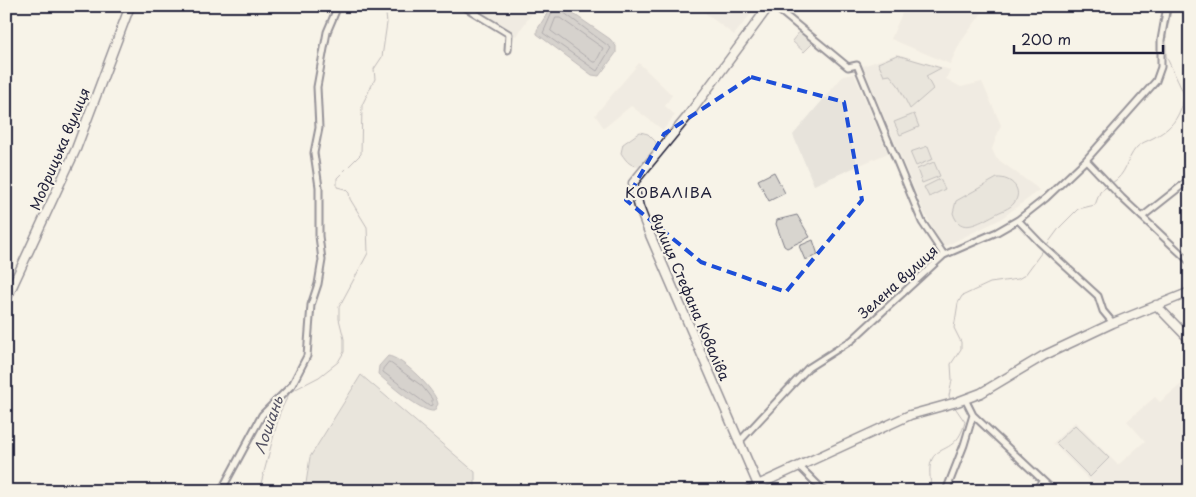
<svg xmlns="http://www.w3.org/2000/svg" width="1196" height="497" viewBox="0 0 1196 497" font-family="'Playpen Sans',sans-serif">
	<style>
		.built { fill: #e7e3db }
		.green { fill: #d8d5cf; stroke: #7d7c85 }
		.water { fill: #aeabad; stroke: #76747f }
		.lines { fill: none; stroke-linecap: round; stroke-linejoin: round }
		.shore { stroke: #5a5969; stroke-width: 1 }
		.stream { stroke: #76747f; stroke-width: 1 }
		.street-casing { stroke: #22223b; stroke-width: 9 }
		.secondary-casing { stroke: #22223b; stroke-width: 11 }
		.street { stroke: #f7f3e8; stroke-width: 5 }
		.secondary { stroke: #f7f3e8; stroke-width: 8 }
		.marked { fill: none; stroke: #1d4ed8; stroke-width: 4; stroke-dasharray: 10 6; stroke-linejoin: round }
		.labels { text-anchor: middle; stroke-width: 4.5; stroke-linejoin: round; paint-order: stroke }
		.street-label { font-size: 14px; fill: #22223b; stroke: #f7f3e8 }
		.neighbourhood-label { font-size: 15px; letter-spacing: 1px; fill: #22223b; stroke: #f7f3e8 }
		.water-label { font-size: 15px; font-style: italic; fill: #535263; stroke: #f7f3e8 }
	</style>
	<rect width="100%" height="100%" fill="#f7f3e8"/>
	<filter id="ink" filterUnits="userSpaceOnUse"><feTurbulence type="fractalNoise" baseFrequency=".02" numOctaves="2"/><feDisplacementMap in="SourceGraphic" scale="10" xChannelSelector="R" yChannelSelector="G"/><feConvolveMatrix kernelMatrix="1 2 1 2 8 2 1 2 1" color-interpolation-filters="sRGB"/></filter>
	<g filter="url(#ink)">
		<path class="built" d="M 465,6 L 537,6 L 516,36 Z
			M 696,6 L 757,6 L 734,35 Z
			M 905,6 L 987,6 L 960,43 L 950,64 L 891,39 Z
			M 897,54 L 950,70 L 946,79 L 961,87 L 982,82 L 1001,125 L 992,149 L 996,158 L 1040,190 L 999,220 L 943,247 L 924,212 L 863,66 Z
			M 639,63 L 672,95 L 665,106 L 675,115 L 663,130 L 631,106 L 604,128 L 595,115 Z
			M 854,74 L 888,153 L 814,185 L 793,135 L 843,76 Z
			M 1190,377 L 1190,491 L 1100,491 L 1053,443 L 1075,422 L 1118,465 L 1145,441 L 1127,421 L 1155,397 L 1160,402 Z"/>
		<path class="green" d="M 800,31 L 813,43 L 804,52 L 792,41 Z
			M 897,55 L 941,68 L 926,76 L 933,89 L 910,109 L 898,85 L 890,75 L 884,76 L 878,63 Z
			M 914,114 L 919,127 L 900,135 L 894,122 Z
			M 640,132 L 648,134 L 656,142 L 655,149 L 643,165 C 631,168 627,162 621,153 L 623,144 Z
			M 928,146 L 933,159 L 916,166 L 910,152 Z
			M 934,162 L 940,176 L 922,183 L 917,169 Z
			M 774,172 L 785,193 L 769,201 L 758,180 Z
			M 997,178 C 1011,177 1024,190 1014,203 C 1010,209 1000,211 994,215 C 980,222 960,236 953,213 L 956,201 Z
			M 940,179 L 945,189 L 929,197 L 924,187 Z
			M 797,215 L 810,237 L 787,248 L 784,246 L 776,224 L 777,220 Z
			M 813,240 L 818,255 L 805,260 L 799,246 Z
			M 361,375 L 475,472 L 475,491 L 305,490 L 310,457 Z
			M 1075,425 L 1109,458 L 1090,477 L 1056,443 Z"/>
		<path class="water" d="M 562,6 L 610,39 L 616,46 L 616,53 L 599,76 L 592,75 L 537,34 L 537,30 L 551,7 Z
			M 388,356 C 401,357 436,390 438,404 L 434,411 C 422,413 388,383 378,374 L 379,366 Z"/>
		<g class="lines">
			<path class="shore" d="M 555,6 L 543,33 L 597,71 L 611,48 L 563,12 L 561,6
				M 556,18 L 560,18 L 603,48 L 596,62 L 593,62 L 551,31 Z
				M 389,362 L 422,386 L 432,399 L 432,405 L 429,406 L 383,372 L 383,369 Z"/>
			<path class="stream" d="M 1112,183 C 1127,174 1126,160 1136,148 C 1140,143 1148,141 1153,138 C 1173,128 1179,117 1185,96 L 1166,56 L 1166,35 L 1172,6
				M 1046,246 L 1060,227 L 1078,209 L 1095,205 L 1100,192 L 1109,185
				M 951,400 L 949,396 L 952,380 L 951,364 L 961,349 L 961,342 L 954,328 L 958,303 L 962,296 L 990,283 L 1018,279 L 1025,275 L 1044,249
				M 259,491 L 280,412 L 290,392 L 319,377 L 338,362 L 344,352 L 344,339 L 339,319 L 339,307 L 368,253 L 367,227 L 350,199 L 349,193 L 345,189 L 337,187 L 337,178 L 361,154 L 362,105 L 375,79 L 374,69 L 382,57 L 387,23 L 385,6
				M 932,491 C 921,433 954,465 965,422 L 954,406"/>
			<defs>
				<path id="street" d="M 463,6 L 509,34 L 508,50
					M 774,6 L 848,67 L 857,65 L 922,222 L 944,255
					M 1086,160 L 1122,198 L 1190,262
					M 1142,217 L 1190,179
					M 1018,220 L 1040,243 L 1098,296 L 1103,311 L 1113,323
					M 965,399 L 973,415 L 1054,491
					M 738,443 L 808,368 L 852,340 L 944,255 L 997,232 L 1018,220 L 1046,198 L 1086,160 L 1156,81 L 1161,67 L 1161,40 L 1167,6
					M 799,466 L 824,491
					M 221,491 L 262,415 L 292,385 L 307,356 L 311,305 L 318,284 L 322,260 L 319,236 L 319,187 L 314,153 L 319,128 L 317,87 L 327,32 L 338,6
					M 745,491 L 758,485 L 763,491
					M 946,491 L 964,445 L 973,415
					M 1034,491 L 1043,481"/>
				<path id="secondary" d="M 769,6 L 687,117 L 633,183 L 639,207 L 650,235 L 758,485 L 910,415 L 957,402 L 981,393 L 1043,356 L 1113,323 L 1190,292
					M 6,300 L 76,149 L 130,6
					M 1156,305 L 1190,340"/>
			</defs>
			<use href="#street" class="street-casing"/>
			<use href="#secondary" class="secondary-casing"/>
			<use href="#street" class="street"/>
			<use href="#secondary" class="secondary"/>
		</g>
	</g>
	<path d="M0 0H1196V497H0ZM 751,77 L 844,102 L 862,200 L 786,292 L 701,262 L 626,200 L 664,134 Z" fill="#f7f3e8" fill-opacity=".55" fill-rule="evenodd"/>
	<path class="marked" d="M 751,77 L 844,102 L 862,200 L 786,292 L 701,262 L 626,200 L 664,134 Z"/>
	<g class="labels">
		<g class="street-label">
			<text transform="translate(60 149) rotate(-67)" y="5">Модрицька вулиця</text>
			<text transform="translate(898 282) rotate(-42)" y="5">Зелена вулиця</text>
			<text transform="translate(690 297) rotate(67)" y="5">вулиця Стефана Коваліва</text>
		</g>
		<g class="neighbourhood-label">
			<text x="669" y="198">КОВАЛІВА</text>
		</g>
		<g class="water-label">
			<text transform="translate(269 425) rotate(-71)" y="5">Лошань</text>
		</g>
	</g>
	<rect width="1196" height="497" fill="none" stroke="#f7f3e8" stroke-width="25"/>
	<rect x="12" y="12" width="1171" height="472" fill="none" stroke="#22223b" stroke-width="2" filter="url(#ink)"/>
	<path d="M1014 45v8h149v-8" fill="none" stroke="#22223b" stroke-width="2.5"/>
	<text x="1021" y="45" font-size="15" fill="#22223b" stroke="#f7f3e8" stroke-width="4" paint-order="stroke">200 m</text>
</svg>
